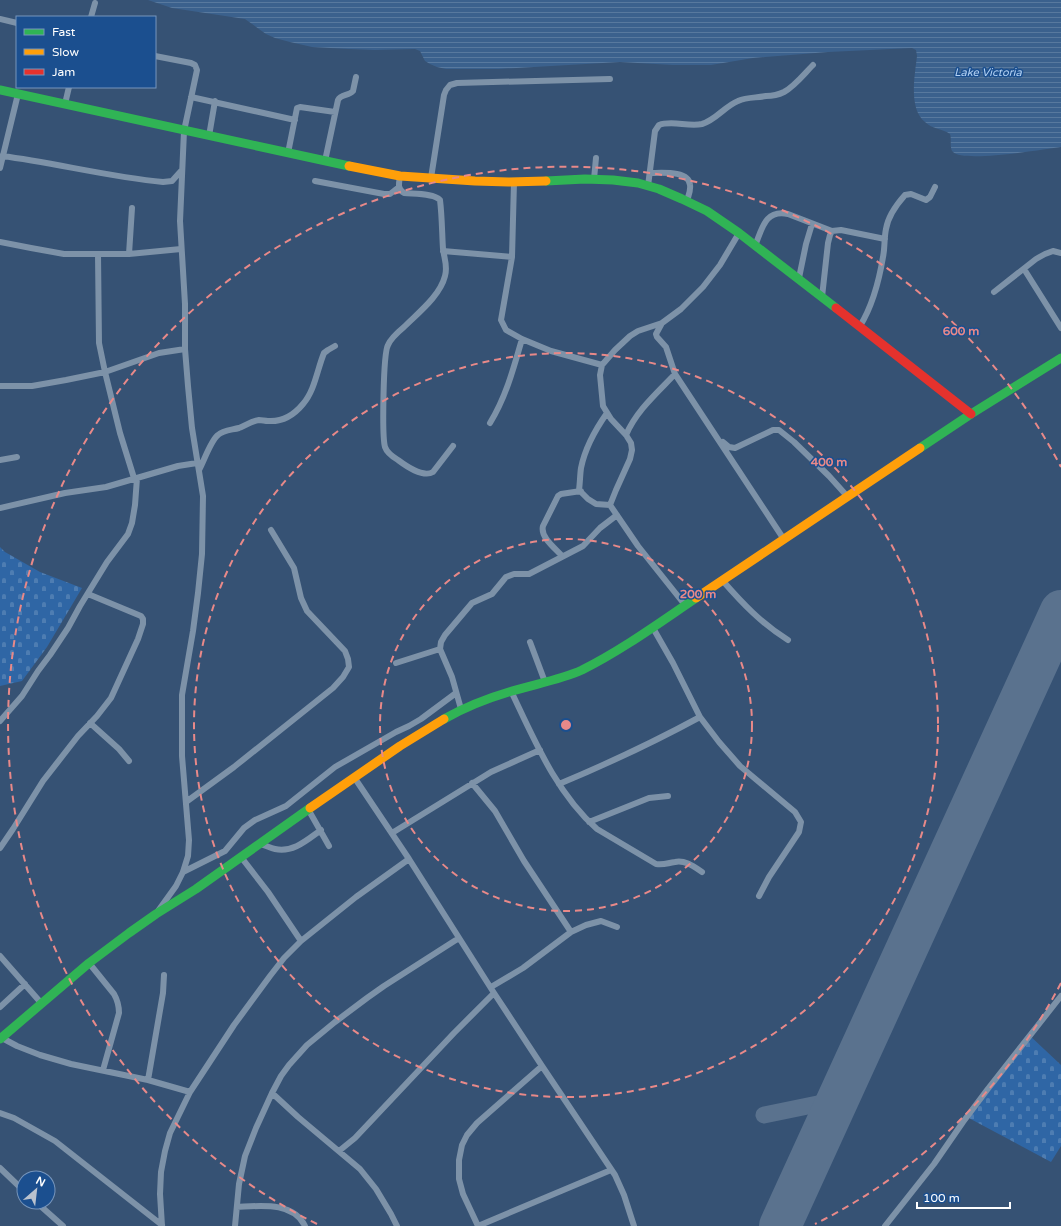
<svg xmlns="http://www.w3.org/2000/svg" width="1061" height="1226" viewBox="0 0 1061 1226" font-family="'Varela Round',sans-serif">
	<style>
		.cemetery { fill: url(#cemetery-stones) }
		.water { fill: url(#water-rules) }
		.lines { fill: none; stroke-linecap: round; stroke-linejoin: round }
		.taxiway { stroke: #5a728e; stroke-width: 17 }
		.runway { stroke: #5a728e; stroke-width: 42 }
		.street { stroke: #7d92a8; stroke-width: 6 }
		.fast { stroke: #30b455; stroke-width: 9 }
		.slow { stroke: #ff9f0a; stroke-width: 9 }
		.jam { stroke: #e5322d; stroke-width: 9 }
		.ring { fill: none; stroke: #e88989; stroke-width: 2; stroke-dasharray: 7 5 }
		.labels { text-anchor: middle; stroke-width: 3; stroke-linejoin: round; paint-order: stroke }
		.water-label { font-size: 11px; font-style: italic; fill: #b5d3f5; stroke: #1b4f8f }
		.centre { fill: #e88989; stroke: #1b4f8f; stroke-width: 2 }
		.ring-label { font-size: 12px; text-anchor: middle; font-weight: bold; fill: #e88989; stroke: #1b4f8f; stroke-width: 3; stroke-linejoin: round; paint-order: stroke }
	</style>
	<defs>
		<pattern id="cemetery-stones" width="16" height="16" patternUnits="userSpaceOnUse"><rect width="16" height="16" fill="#2f66a5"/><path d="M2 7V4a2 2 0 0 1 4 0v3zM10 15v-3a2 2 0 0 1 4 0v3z" fill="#4e7db2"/></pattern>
		<pattern id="water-rules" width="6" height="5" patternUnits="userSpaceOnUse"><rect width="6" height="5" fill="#3b618d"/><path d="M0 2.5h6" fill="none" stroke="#58799e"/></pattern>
	</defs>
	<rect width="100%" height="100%" fill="#365274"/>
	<path class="cemetery" d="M 0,547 L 5,552 L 40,572 L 82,588 L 47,647 L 22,681 L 0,686 Z
		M 1028,1034 L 1061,1065 L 1061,1146 L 1051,1162 L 965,1116 Z"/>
	<path class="water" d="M 148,0 L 1061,0 L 1061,147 C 1044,149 964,163 953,152 C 949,148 952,139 950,134 C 943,129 932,129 925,122 C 908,108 915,75 917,56 L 916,50 L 912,48 L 828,52 L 753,58 L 711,65 L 673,65 L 620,62 L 498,69 L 446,69 L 437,67 L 430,64 L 425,61 L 420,51 L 415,49 L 375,50 L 349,49 L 312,47 L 290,42 L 275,38 L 266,34 L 245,19 L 172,8 Z"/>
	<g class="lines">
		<path class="taxiway" d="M 764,1115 L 837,1100"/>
		<path class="runway" d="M 780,1226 L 1061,611"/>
		<path class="street" d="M 91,17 L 95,3
			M 0,19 L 17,23
			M 155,56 L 191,63 L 195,65 L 197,70 L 184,131 L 180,221 L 185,304 L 185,349 L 188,386 L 192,428 L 203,496 L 202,554 L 198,593 L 193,631 L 182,695 L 182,756 L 189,840 L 188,856 L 183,872 L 176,886 L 158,911
			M 191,97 L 295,120
			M 65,104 L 69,87
			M 209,136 L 215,101
			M 288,153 L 297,108 L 300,107 L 335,112
			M 2,156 C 56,163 109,177 163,182 L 172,181 L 181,171
			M 325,161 L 338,100 C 341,94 349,96 353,91 L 356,77
			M 0,168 L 18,94
			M 650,173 C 661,173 689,170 690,185 C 691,191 688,196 687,201
			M 400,176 C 399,183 397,189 404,193 C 414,194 434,193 440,200 C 442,216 442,233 443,249 C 444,258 448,266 445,276 C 440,296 418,313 404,327 C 398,332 391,338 388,345 C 383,354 382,437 385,447 C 387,453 393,457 398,460 C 406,466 423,478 433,472 L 453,446
			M 431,178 L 444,95 L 446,90 L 450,85 L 457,83 L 610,79
			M 594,179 L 596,158
			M 315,181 L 384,194 L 390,194 L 399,187
			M 514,182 L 512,257 L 501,320 L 506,330 L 522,339 L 551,351 L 602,365
			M 648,186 L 655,131 L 659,125 C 672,120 688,127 702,124 C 716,120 725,106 738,101 C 747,97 756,98 766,96 C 771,96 778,95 784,92 C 795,86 804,74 813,65
			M 0,242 L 31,248 L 64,254 L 129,254 L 181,249
			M 755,246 C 762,229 765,209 788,214 L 832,231
			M 443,251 L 512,257
			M 98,254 L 99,343 L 105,372 L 120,433 L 134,478
			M 129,254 L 132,208
			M 1024,269 L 1061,328
			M 799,278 L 806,244 L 812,224
			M 994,292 L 1036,259 L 1045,254 L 1053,251 L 1061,253
			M 822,297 L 828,243 L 830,235 L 832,231 L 841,230 L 885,239
			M 662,323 L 656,334 L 657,337 L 666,347 L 675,374 L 783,538
			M 860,326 C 873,305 879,281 883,257 C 885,248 884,238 886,229 C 888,216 897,204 905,195 L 911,194 L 926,200 L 930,197 L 935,187
			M 0,386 L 32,386 L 66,380 L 105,372 L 159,353 L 185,349
			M 607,413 C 595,430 585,448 581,468 C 580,475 580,483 579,490 L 588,499 L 596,504 L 610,505 L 638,546 L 685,605
			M 490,423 C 506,397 514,367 522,339
			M 626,435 C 636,411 657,393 675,374
			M 723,442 L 729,447 L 735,448 L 773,430 L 779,430 L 794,442 L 829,476 L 847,496
			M 0,460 L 17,457
			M 199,470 C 204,461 211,440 218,435 C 223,430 232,430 239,428 C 245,426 251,421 259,420 C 262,420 265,421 268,421 C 282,422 294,415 303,404 C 315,390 317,370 324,353 L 328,350 L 335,346
			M 610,505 L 616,490 L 630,459 L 632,450 L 631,443 L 626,435 L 611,419 L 603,406 L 600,375 L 602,365 L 615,350 L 630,336 L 638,331 L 662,323 L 681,309 L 703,287 L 720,265 L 739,233
			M 0,508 L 65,493 L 106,487 L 178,466 L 197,463
			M 562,556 C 555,548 540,537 543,526 L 558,496 L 561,494 L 581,491
			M 722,580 C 743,604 761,623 788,640
			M 653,628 L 673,663 L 700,717 L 719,742 L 740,766 L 795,812 L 801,822 L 799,832 L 769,877 L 759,896
			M 530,642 L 545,682
			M 396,663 L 440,649
			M 511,691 C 534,739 556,793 597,829 L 656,864 C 665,865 667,863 675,862 C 685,860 693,866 702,872
			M 461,709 L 452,677 L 440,649 L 441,642 L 445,635 L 472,603 L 492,594 L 506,577 L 514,574 L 529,574 L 583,546 L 600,528 L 617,515
			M 0,721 L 22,696 L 38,671 L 50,655 L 68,628 L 80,606 L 107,562 L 128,534 L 132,523 L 135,505 L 137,478
			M 90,723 L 119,749 L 129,761
			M 354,777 L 409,859 L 494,993 L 542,1066 L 615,1175 L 624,1195 L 634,1226
			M 472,783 L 495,811 L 524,861 L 571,932
			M 559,784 C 607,764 654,742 700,717
			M 186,802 L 234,767 L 333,688 L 343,677 L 349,667 L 348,659 L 345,651 L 307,611 L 301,598 L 294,568 L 271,530
			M 308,809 L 329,846
			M 589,822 L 649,798 L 668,796
			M 392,833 L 491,772 L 540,750
			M 260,844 C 265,845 270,848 275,849 C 293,853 307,840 321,830
			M 0,848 L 13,829 L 43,781 L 78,736 L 97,716 L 111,698 L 138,639 L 143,624 L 143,619 L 141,616 L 88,594
			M 241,857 L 268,892 L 301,941
			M 183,872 L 225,851 L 244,828 L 255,820 L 286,806 L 335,767 L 396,732 L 409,726 L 421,719 L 456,693
			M 0,956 L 42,1004
			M 89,963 L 114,994 C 118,1001 119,1006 119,1013 L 103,1070
			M 491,987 L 523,968 L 571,932 L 586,925 L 601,921 L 617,927
			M 0,1007 L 25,984
			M 2,1038 L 17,1046 L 40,1055 L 71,1064 L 148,1080 L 190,1092
			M 542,1066 L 477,1123 L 467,1135 L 462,1145 L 459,1160 L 459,1179 L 463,1194 L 478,1226 L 611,1170
			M 148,1080 L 163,993 L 164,975
			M 272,1093 L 298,1117 L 360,1169 L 376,1189 L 391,1214 L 397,1226
			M 0,1113 L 14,1118 L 55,1141 L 162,1225
			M 339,1151 L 355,1138 L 454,1033 L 494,993
			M 0,1168 L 24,1191
			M 36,1202 L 63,1226
			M 237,1207 C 259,1206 293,1201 305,1226
			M 162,1226 L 160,1194 L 161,1172 L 165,1151 L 170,1133 L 190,1092 L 234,1025 L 270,976 L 284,958 L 301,941 L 356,897 L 409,859
			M 235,1226 L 239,1184 L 245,1156 L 256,1128 L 272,1093 L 281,1076 L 289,1065 L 307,1045 L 335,1022 L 367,998 L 384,986 L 459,938
			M 885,1226 L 934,1164 L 963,1122 L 987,1090 L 1061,996"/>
		<path class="fast" d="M 0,90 L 349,166
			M 546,181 L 585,179 L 613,180 L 638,183 L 659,189 L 682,199 L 707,211 L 739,233 L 836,308
			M 920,448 L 971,414 L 1061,358
			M 444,719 C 465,707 488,698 512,691 C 535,684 560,680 582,670 C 622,650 659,623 696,598
			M 0,1039 L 89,963 L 129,933 L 156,914 L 196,889 L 310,808"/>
		<path class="slow" d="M 349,166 L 400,176 L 475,181 L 509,182 L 546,181
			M 696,598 L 920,448
			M 310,808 L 400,746 L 444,719"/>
		<path class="jam" d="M 836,308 L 971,414"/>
	</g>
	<g class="ring">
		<circle cx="566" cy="725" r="186"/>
		<circle cx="566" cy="725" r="372"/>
		<path d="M1061 983A558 558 0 0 1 815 1224M317 1224A558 558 0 1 1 1061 467"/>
	</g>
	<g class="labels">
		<g class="water-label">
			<text x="988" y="76">Lake Victoria</text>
		</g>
	</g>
	<circle cx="566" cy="725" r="6" class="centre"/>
	<g class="ring-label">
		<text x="961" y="335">600 m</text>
		<text x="829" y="466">400 m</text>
		<text x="698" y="598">200 m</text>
	</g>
	<rect x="16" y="16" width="140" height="72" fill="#1b4f8f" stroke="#7695bc"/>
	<rect x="24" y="29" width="20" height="6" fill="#30b455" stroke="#7695bc"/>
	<text x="52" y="36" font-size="12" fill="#ffffff">Fast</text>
	<rect x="24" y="49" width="20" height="6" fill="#ff9f0a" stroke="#7695bc"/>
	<text x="52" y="56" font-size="12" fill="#ffffff">Slow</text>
	<rect x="24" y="69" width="20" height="6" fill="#e5322d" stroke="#7695bc"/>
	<text x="52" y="76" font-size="12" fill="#ffffff">Jam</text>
	<g transform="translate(36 1190) rotate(28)"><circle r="19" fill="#1b4f8f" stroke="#7695bc"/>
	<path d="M0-3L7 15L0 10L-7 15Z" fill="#b9c2ce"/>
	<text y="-6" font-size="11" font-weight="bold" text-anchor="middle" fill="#ffffff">N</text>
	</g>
	<path d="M917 1202v6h93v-6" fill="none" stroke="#ffffff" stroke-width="2"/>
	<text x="923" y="1202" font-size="12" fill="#ffffff" stroke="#1b4f8f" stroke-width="3" paint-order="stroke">100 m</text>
</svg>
